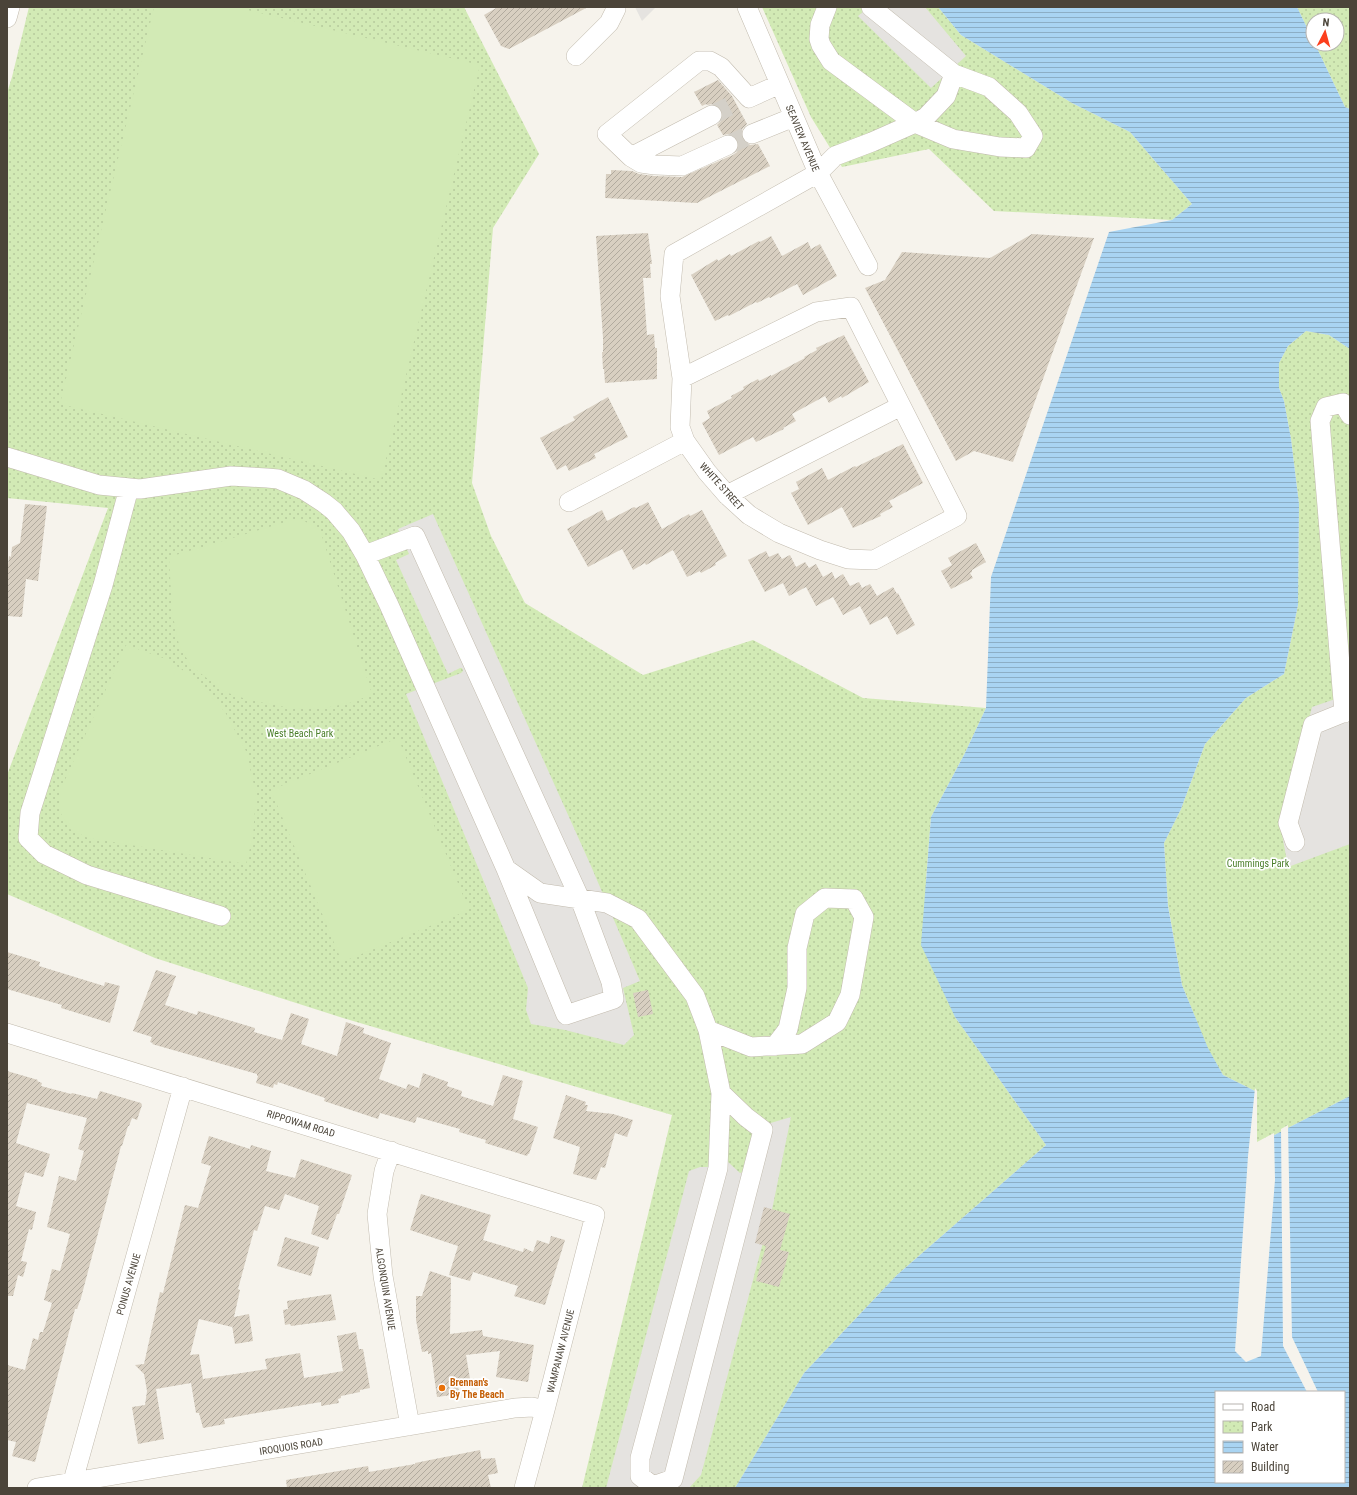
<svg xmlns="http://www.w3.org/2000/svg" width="1357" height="1495" viewBox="0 0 1357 1495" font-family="'Roboto Condensed',sans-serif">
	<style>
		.park { fill: url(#park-dots) }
		.pitch { fill: #d2eab5 }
		.parking { fill: #e5e3e0 }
		.water { fill: url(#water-rules); fill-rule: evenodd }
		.pier { fill: #f6f3ec }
		.building { fill: url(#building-hatch) }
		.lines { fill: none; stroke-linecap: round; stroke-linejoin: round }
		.minor-tunnel { stroke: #d4d0c8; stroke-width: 19; stroke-dasharray: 19 10; stroke-linecap: butt }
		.minor-casing { stroke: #c2bbae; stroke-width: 20 }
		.minor { stroke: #fff; stroke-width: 19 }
		.food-dot { fill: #e8710a; stroke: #fff; stroke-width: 1.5 }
		.labels { text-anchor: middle; stroke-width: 3.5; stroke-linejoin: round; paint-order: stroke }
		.street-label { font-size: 10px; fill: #4b4439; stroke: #fff }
		.park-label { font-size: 10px; fill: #4a7f2a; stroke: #fff }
		.food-label { font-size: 10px; font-weight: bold; fill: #c56008; stroke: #fff; text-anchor: start }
	</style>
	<defs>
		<pattern id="park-dots" width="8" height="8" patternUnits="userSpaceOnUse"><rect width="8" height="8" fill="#d2eab5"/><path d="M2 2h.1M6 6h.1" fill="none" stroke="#b6ca9c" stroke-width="1.8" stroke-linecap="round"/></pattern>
		<pattern id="water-rules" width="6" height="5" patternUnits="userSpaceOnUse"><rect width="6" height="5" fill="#a9d4f2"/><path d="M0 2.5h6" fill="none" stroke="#8caec5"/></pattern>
		<pattern id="building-hatch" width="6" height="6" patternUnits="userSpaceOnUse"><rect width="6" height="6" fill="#d8cfc1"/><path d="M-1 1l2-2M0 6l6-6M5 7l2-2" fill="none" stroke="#b1aa9e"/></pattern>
	</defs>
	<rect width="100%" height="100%" fill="#f6f3ec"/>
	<path class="park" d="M 29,7 L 464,7 L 539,154 L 493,228 L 472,483 L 491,536 L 525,603 L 643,675 L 753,640 L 863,698 L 986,708 L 965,753 L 931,817 L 926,880 L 955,1017 L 1046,1145 L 897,1275 L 804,1373 L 735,1488 L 582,1488 L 672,1115 L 343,1018 L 155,958 L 7,894 L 7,775 L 108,508 L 7,498 L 7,93 L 12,77 Z
		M 762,7 L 938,7 L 961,35 L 1072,103 L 1130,132 L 1192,204 L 1172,220 L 994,211 L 929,149 L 842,167 L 811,117 Z
		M 1297,7 L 1350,7 L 1350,109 L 1345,107 L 1315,44 L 1337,44 L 1337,20 L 1313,20 L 1313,40 Z
		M 1306,331 L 1329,335 L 1350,349 L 1350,1096 L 1255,1145 L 1255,1091 L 1223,1075 L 1208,1049 L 1182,985 L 1168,905 L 1164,843 L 1181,809 L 1205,744 L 1246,698 L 1284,674 L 1298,605 L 1299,504 L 1291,439 L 1284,401 L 1279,388 L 1279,363 L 1288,346 Z"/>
	<path class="pitch" d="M 154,7 L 235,7 L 480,65 L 381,480 L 60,404 Z
		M 299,518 L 320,530 L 372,694 L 354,702 L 320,709 L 290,708 L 249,700 L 225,692 L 191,666 L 179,645 L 172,612 L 169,557 Z
		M 126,645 L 166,659 L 196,679 L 225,712 L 246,751 L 256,794 L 253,836 L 246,864 L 88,838 L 70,829 L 60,812 L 60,791 Z
		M 398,738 L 469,910 L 342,962 L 271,790 Z"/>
	<path class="parking" d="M 635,7 L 656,7 L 642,21 Z
		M 869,7 L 925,7 L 966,56 L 931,88 L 858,16 Z
		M 433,514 L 591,866 L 640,981 L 623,988 L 634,1035 L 624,1045 L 565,1030 L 531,1024 L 526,1010 L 528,988 L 406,694 L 461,673 L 463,671 L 462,668 L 460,668 L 448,674 L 396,560 L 409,554 L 398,529 Z
		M 1350,694 L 1350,844 L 1288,867 L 1281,829 L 1312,707 Z
		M 791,1117 L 773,1205 L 701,1475 L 689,1488 L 606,1488 L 689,1171 L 700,1167 L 707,1167 L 728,1162 L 740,1173 L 743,1172 L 753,1139 L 753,1128 Z"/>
	<path class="water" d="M 938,7 L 1297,7 L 1313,40 L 1313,44 L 1315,44 L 1345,107 L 1350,109 L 1350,349 L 1329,335 L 1306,331 L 1288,346 L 1279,363 L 1279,388 L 1284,401 L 1291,439 L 1299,504 L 1298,605 L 1284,674 L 1246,698 L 1205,744 L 1181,809 L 1164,843 L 1168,906 L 1182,985 L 1208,1048 L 1223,1075 L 1255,1091 L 1255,1145 L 1350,1096 L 1350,1488 L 735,1488 L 804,1373 L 897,1275 L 1046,1145 L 955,1017 L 921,945 L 931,817 L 965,753 L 986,708 L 991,577 L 1109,232 L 1172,220 L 1192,204 L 1130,132 L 1072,103 L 961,35 ZM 1216,1392 L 1344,1392 L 1344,1482 L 1216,1482 Z"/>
	<path class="pier" d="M 1255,1088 L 1257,1091 L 1257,1142 L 1274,1133 L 1275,1180 L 1261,1356 L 1246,1362 L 1235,1351 L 1248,1156 Z
		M 1288,1125 L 1292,1337 L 1318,1392 L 1307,1392 L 1283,1346 L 1281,1129 Z"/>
	<path class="building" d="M 498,7 L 588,7 L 509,49 L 501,46 L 484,15 Z
		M 718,80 L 732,96 L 747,124 L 743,128 L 741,132 L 742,138 L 746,143 L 750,145 L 758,144 L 770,166 L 697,203 L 605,198 L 606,174 L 611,174 L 611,170 L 632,171 L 639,174 L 654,176 L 682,177 L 733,155 L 737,152 L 739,146 L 738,140 L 734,136 L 729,134 L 723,135 L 717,125 L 721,121 L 723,116 L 722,110 L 718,106 L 713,104 L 707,105 L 706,104 L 702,106 L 694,92 Z
		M 648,233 L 652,264 L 650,264 L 651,278 L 643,278 L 647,335 L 654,334 L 655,348 L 657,348 L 657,379 L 605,383 L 604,369 L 603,369 L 602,352 L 603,352 L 603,338 L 596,236 Z
		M 1032,234 L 1094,238 L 1013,462 L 974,451 L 956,461 L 865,288 L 885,280 L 902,252 L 990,258 Z
		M 771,236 L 782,256 L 808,242 L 811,249 L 820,244 L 837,276 L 803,295 L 797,284 L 770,298 L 769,297 L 757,303 L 756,302 L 729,316 L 728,315 L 715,321 L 691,275 L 717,259 L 718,261 L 730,254 L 731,256 L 759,241 L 760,242 Z
		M 844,335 L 869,382 L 842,398 L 841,396 L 829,403 L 825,396 L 792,414 L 796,421 L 783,428 L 784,429 L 756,442 L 753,437 L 719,455 L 702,423 L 710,418 L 707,411 L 732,398 L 731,396 L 744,389 L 743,387 L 758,379 L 759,381 L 771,375 L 771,376 L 805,358 L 804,357 L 817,350 L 816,348 Z
		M 608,397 L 628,437 L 594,454 L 596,458 L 569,471 L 566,465 L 557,470 L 540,438 L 575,420 L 573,417 Z
		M 903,444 L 923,483 L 889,501 L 893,507 L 880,514 L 881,516 L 853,528 L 842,507 L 808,525 L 791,493 L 799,489 L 796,482 L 822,468 L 828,480 L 855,466 L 856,467 Z
		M 648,502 L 662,529 L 689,514 L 690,516 L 702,510 L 727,556 L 715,563 L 716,565 L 701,573 L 700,571 L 687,577 L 673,550 L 646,565 L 645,563 L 633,570 L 622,549 L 588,567 L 567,529 L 602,510 L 607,521 L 634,507 L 636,508 Z
		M 25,504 L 47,506 L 38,581 L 26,579 L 22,617 L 7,616 L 7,575 L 9,556 L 11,557 L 12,547 L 20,543 Z
		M 976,543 L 986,562 L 972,570 L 972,572 L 970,573 L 973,578 L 951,589 L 941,571 L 952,565 L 948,558 Z
		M 766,551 L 769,557 L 778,553 L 782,559 L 790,555 L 796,567 L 805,562 L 809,568 L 816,564 L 823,577 L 832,572 L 835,579 L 843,574 L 850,586 L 859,582 L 862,588 L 870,584 L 877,596 L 893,587 L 897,594 L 898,593 L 915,625 L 897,635 L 887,616 L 870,625 L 860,606 L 843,615 L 833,597 L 816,606 L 806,587 L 789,596 L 783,583 L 765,592 L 748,560 Z
		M 7,952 L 40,962 L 39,966 L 104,986 L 105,982 L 120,986 L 110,1023 L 61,1008 L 62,1005 L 7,989 Z
		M 156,970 L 176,976 L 165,1005 L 197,1015 L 198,1011 L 255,1028 L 254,1032 L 282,1040 L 291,1013 L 309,1019 L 301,1044 L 337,1056 L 346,1022 L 364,1028 L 363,1033 L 391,1043 L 379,1079 L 406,1089 L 408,1084 L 419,1088 L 423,1073 L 448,1082 L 447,1086 L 462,1091 L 461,1096 L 493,1106 L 503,1075 L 523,1081 L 513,1119 L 538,1127 L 529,1154 L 528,1154 L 527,1156 L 485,1143 L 486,1140 L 459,1132 L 460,1129 L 417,1117 L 415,1123 L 380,1113 L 378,1119 L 324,1101 L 325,1098 L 278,1082 L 277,1085 L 274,1084 L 273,1088 L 256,1083 L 258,1076 L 257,1076 L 257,1074 L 152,1044 L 153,1043 L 150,1042 L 152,1037 L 133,1031 Z
		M 648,990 L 653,1014 L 638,1017 L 633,993 Z
		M 7,1071 L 38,1080 L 37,1081 L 42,1083 L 41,1086 L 71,1094 L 72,1093 L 97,1099 L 100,1091 L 141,1103 L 142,1105 L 137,1120 L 132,1118 L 129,1126 L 128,1126 L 122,1146 L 121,1146 L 81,1298 L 77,1309 L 75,1309 L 35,1462 L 12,1456 L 16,1442 L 7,1440 L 7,1365 L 25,1370 L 33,1338 L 38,1340 L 40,1332 L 43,1332 L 52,1303 L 44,1300 L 52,1269 L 60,1271 L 70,1234 L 47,1227 L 59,1176 L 76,1181 L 84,1151 L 78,1149 L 87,1118 L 27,1103 L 16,1143 L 50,1154 L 43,1177 L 25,1172 L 16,1206 L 36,1212 L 32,1230 L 29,1229 L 21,1261 L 27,1262 L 23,1277 L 18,1275 L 13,1296 L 7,1296 Z
		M 566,1095 L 586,1102 L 585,1105 L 588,1105 L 586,1111 L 613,1114 L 633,1120 L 627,1137 L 615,1133 L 605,1168 L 601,1167 L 596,1180 L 573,1174 L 580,1147 L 553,1138 Z
		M 209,1136 L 250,1149 L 251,1145 L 271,1151 L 266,1171 L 295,1178 L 301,1159 L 352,1175 L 339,1214 L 337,1214 L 328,1240 L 311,1234 L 319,1206 L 285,1194 L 279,1210 L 265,1206 L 257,1231 L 254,1230 L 238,1289 L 240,1290 L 234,1317 L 249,1314 L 253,1341 L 235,1344 L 232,1325 L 232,1327 L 199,1319 L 190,1355 L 199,1354 L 203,1379 L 267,1369 L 265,1359 L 300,1353 L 304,1378 L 343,1371 L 337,1336 L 356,1332 L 359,1349 L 363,1349 L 370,1388 L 360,1390 L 360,1392 L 341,1396 L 341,1398 L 338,1399 L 339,1403 L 321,1406 L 321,1402 L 262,1412 L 224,1419 L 225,1424 L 203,1428 L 199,1413 L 196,1413 L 191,1383 L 156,1389 L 164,1439 L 138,1444 L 132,1407 L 145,1405 L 147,1391 L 144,1374 L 135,1365 L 144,1364 L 160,1292 L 163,1293 L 185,1205 L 198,1208 L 211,1166 L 201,1163 Z
		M 421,1194 L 491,1215 L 483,1240 L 523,1252 L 524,1248 L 533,1252 L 537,1240 L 549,1244 L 551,1236 L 565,1240 L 545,1305 L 514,1296 L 518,1286 L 473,1272 L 470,1281 L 449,1275 L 458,1246 L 410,1230 Z
		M 764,1207 L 790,1214 L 780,1250 L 789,1252 L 779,1287 L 756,1281 L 766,1246 L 755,1243 Z
		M 285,1237 L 319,1247 L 311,1276 L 277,1266 Z
		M 430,1271 L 451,1278 L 450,1334 L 482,1330 L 483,1336 L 534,1345 L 528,1382 L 496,1377 L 500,1351 L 466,1355 L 470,1379 L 462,1380 L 463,1384 L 458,1385 L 459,1394 L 437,1397 L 431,1353 L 428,1354 L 428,1351 L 422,1352 L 416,1320 L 416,1296 L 422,1296 Z
		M 331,1294 L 336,1320 L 291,1326 L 290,1324 L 285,1325 L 283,1310 L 288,1309 L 287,1301 Z
		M 480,1450 L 482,1462 L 482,1459 L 495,1458 L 498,1473 L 488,1475 L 491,1488 L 287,1488 L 286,1480 L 368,1466 L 369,1472 L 415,1464 L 415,1463 Z"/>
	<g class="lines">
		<path class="minor-tunnel" d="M 712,115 L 736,103
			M 728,145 L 752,134"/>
		<defs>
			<path id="minor" d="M 747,7 L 818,173 L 868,266
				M 827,7 L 820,25 L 819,39 L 821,45 L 831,61 L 915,123 L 953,139 L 1000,147 L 1026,148 L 1033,136 L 1018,113 L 989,87 L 954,74
				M 7,18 L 10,7
				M 576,56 L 609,23 L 616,9 L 615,7
				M 752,134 L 794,117
				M 728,145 L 682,166 L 655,165 L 641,163 L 631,157 L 607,134 L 699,61 L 710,61 L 721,67 L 749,98 L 780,84
				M 631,157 L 712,115
				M 682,378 L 816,312 L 851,307 L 957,516 L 874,560 L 848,559 L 820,550 L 779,533 L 749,515 L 727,495 L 707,472 L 685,441 L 680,427 L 682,378 L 670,296 L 674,254 L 818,173 L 835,156 L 872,142 L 915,123 L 926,117 L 946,96 L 954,74 L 871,7
				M 7,457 L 99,485 L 140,489 L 231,476 L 267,478 L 278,479 L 304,490 L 324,503 L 334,511 L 351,531 L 365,555 L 389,605 L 506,869 L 540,893 L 607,903 L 638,919 L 695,996 L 708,1030 L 721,1093 L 746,1117 L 763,1130 L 673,1479 L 653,1486 L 640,1476 L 640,1458 L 718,1168 L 721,1093
				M 129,488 L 103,585 L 30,813 L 28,838 L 44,854 L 87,875 L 221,916
				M 727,495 L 901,406
				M 569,502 L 685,441
				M 365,555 L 415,536 L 580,899 L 611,982 L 614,999 L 566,1015 L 506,869
				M 1344,713 L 1320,421 L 1326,407 L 1343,403 L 1350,415
				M 1295,842 L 1288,823 L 1313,725 L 1350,710
				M 708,1030 L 751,1047 L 802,1044 L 837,1022 L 850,995 L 864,917 L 854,899 L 825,898 L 805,914 L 797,948 L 797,988 L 788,1029 L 775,1046
				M 7,1033 L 595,1215 L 545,1410 L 524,1488
				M 391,1151 L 384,1171 L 377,1214 L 383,1276 L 410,1426
				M 73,1481 L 183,1087
				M 37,1488 L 515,1408 L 532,1407 L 545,1410"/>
		</defs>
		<use href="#minor" class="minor-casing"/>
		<use href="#minor" class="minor"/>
	</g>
	<circle class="food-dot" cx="442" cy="1388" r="4"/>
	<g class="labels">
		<g class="street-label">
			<text transform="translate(803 138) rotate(67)" y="4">SEAVIEW AVENUE</text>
			<text transform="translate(722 486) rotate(48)" y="4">WHITE STREET</text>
			<text transform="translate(301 1123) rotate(17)" y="4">RIPPOWAM ROAD</text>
			<text transform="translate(128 1284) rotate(-74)" y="4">PONUS AVENUE</text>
			<text transform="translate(386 1289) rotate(81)" y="4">ALGONQUIN AVENUE</text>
			<text transform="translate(560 1351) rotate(-76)" y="4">WAMPANAW AVENUE</text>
			<text transform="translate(291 1446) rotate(-9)" y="4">IROQUOIS ROAD</text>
		</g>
		<g class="park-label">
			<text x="300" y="737">West Beach Park</text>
			<text x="1258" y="867">Cummings Park</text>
		</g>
		<g class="food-label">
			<text x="450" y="1386">Brennan's<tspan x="450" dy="12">By The Beach</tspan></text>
		</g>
	</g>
	<rect width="1357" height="1495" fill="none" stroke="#4b4439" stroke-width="16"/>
	<rect x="1215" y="1391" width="130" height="92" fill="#ffffff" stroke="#b7b4b0"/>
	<rect x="1223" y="1404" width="20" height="6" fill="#ffffff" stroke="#b7b4b0"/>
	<text x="1251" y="1411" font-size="12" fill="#4b4439">Road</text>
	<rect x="1223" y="1421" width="20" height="12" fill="url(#park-dots)" stroke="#b7b4b0"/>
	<text x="1251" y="1431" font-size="12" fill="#4b4439">Park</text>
	<rect x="1223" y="1441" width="20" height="12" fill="url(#water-rules)" stroke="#b7b4b0"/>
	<text x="1251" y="1451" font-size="12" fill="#4b4439">Water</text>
	<rect x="1223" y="1461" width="20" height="12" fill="url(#building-hatch)" stroke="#b7b4b0"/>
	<text x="1251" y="1471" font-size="12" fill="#4b4439">Building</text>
	<g transform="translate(1325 32) rotate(6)"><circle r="19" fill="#ffffff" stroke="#b7b4b0"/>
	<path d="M0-3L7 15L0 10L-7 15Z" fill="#fc3f1d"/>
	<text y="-6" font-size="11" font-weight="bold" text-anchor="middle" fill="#4b4439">N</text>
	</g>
</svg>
